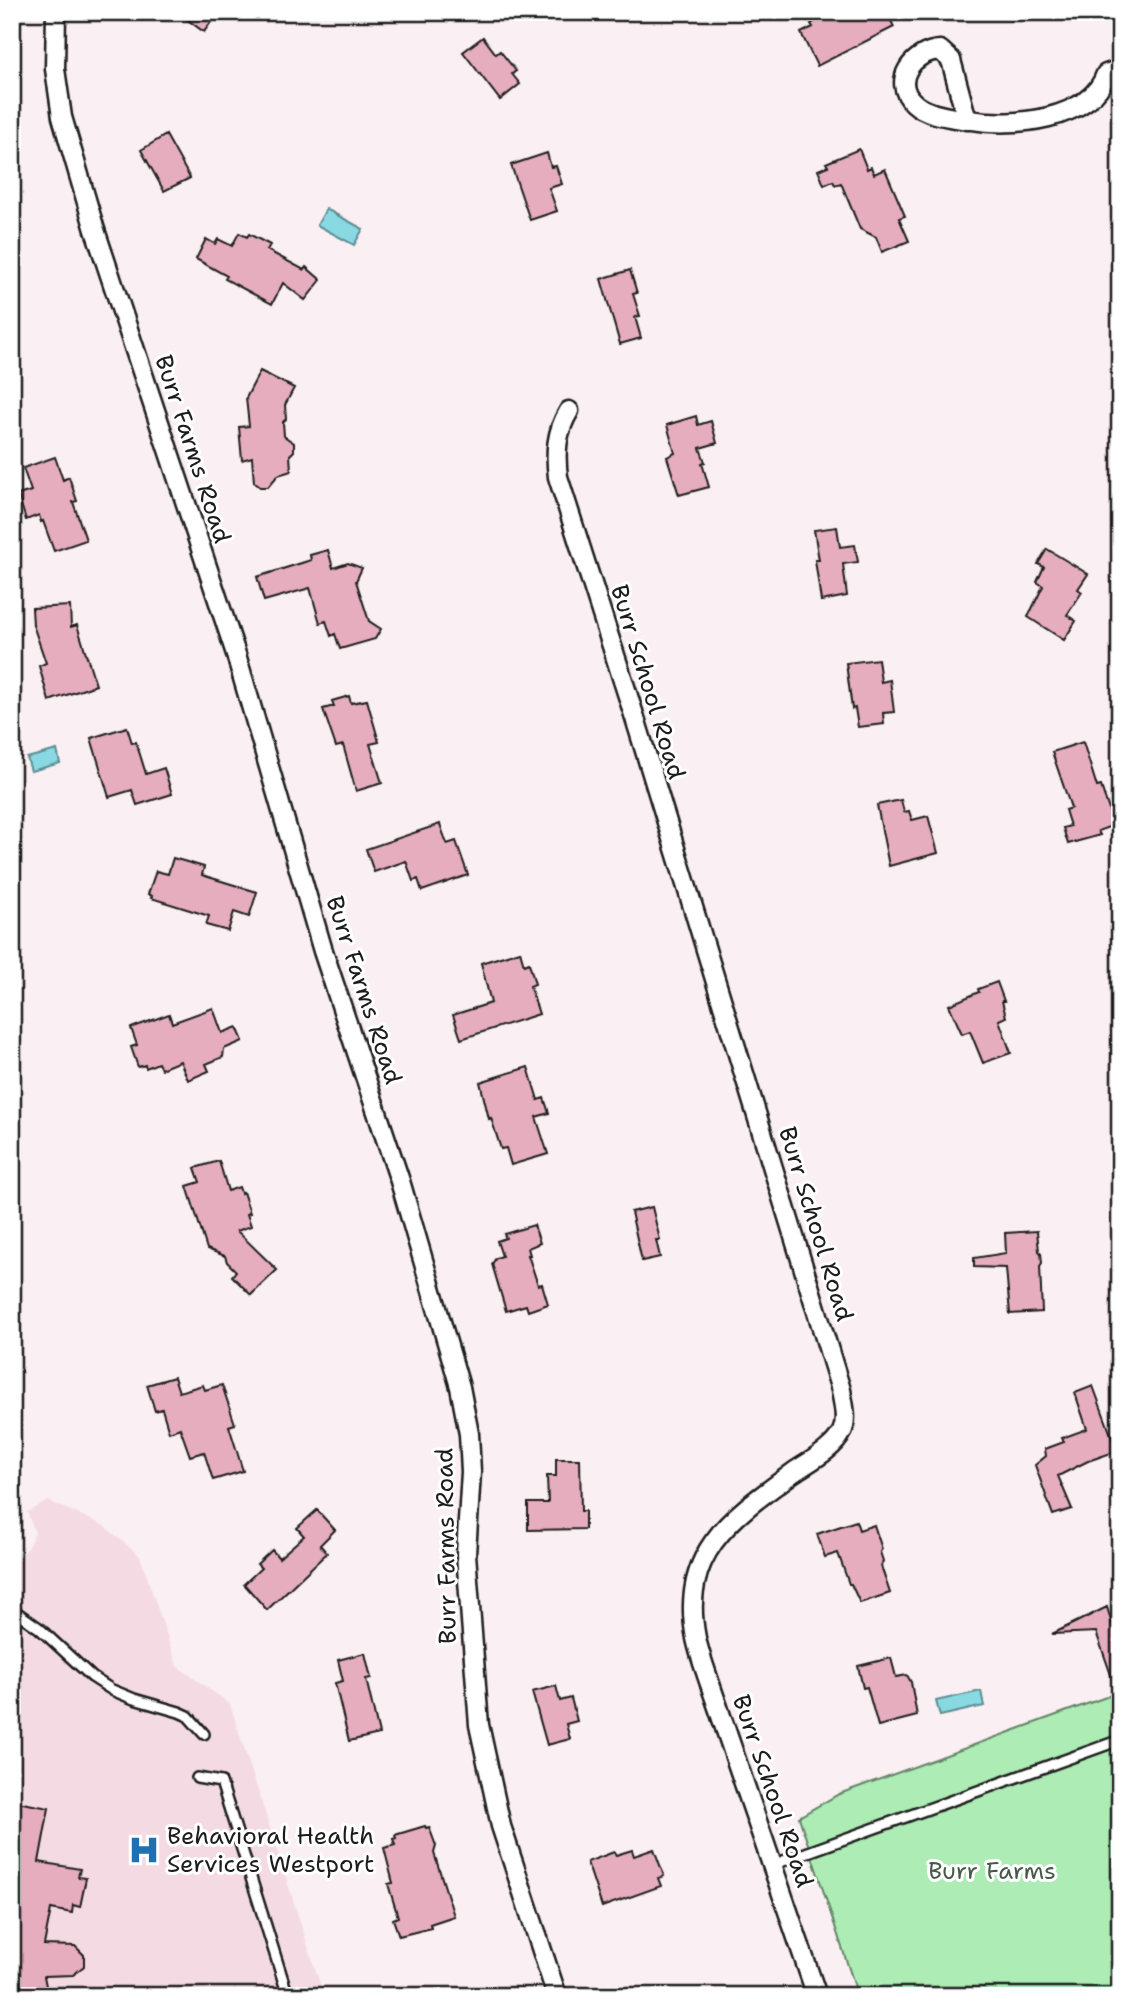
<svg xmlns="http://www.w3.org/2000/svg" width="1132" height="2008" viewBox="0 0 1132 2008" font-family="'Shantell Sans',sans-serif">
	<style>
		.built { fill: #f4dbe3 }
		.green { fill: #adecb4; stroke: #648468; stroke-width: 2 }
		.water { fill: #89d9e3; stroke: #5d8d93; stroke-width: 2 }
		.building { fill: #e6adbf; stroke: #1c1c1c; stroke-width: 2 }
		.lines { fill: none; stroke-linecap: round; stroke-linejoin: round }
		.lane-casing { stroke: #1c1c1c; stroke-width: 14 }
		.street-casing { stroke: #1c1c1c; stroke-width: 23 }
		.lane { stroke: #fff; stroke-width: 9 }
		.street { stroke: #fff; stroke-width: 18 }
		.labels { text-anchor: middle; stroke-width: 6; stroke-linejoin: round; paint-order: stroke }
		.street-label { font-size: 24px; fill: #1c1c1c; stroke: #fff }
		.poi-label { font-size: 24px; fill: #1c1c1c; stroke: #fff; text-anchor: start }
		.park-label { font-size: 24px; fill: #485a4a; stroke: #fff }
	</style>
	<rect width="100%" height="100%" fill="#faeff2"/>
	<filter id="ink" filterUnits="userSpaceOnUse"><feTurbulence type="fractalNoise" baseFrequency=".0143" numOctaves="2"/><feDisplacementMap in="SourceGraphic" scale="14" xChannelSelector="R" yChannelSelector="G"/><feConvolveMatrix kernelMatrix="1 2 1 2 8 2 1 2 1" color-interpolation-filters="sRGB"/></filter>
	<g filter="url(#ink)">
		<path class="built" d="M 48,1501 L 103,1525 L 140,1556 L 177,1666 L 230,1704 L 324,1996 L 12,1996 L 12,1556 L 25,1552 L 35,1533 L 27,1512 Z"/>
		<path class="green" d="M 1120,1692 L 1120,1996 L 858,1996 L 799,1817 L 839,1794 Z"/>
		<path class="water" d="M 326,209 L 363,229 L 354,245 L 317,225 Z
			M 57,750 L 60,763 L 31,771 L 27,758 Z
			M 981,1691 L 984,1706 L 940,1716 L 936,1701 Z"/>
		<path class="building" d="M 177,12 L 218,12 L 204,32 Z
			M 833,12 L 887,12 L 894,27 L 817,66 L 801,33 L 813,27 L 811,24 L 817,20 Z
			M 483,37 L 496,54 L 500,51 L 516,71 L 512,74 L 520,84 L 500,100 L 463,52 Z
			M 166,135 L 190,178 L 164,191 L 141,150 Z
			M 859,149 L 867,169 L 871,167 L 874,174 L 885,169 L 905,216 L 899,218 L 909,241 L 882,252 L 876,237 L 860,229 L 841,183 L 835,185 L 833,181 L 824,185 L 818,170 L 828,166 L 826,163 Z
			M 547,153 L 551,167 L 556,166 L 562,184 L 549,188 L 557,211 L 530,220 L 511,165 Z
			M 239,233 L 247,237 L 249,234 L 270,245 L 267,250 L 304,270 L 306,267 L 321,280 L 305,300 L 283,283 L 272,304 L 225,279 L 227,276 L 196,259 L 206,239 L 215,244 L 218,239 L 232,246 Z
			M 630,270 L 637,293 L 633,294 L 640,316 L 635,317 L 641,338 L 620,344 L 601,279 Z
			M 260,371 L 294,388 L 285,405 L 286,419 L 283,422 L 284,436 L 294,443 L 294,451 L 290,455 L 291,471 L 278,475 L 268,487 L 260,487 L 254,482 L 252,457 L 242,460 L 239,427 L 249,426 L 246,398 Z
			M 696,416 L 698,425 L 711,421 L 717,443 L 700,448 L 705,462 L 702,463 L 709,487 L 679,495 L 667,457 L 675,453 L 667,425 Z
			M 55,457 L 63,480 L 69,477 L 77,501 L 73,502 L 86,540 L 54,551 L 43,521 L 41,522 L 39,515 L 26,520 L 18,495 L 31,491 L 23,468 Z
			M 837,527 L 840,547 L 855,545 L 858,562 L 843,564 L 847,596 L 821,601 L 815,560 L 819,560 L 814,530 Z
			M 1047,549 L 1088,574 L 1078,589 L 1082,592 L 1067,615 L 1076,621 L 1064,640 L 1028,617 L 1043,586 L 1037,582 L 1044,567 L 1038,564 Z
			M 328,550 L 333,568 L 348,563 L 362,568 L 356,581 L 369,621 L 381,629 L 375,639 L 340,649 L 335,634 L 331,636 L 326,621 L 320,623 L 310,588 L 264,601 L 257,577 L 311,560 L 310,555 Z
			M 70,606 L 71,627 L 77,625 L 96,685 L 49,701 L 39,666 L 46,663 L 33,625 L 32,608 Z
			M 878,659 L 881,682 L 890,680 L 894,712 L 883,713 L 884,724 L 858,727 L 855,708 L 852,709 L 846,663 Z
			M 349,696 L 351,703 L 367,700 L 379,742 L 370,744 L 382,783 L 356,791 L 343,745 L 336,747 L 323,709 L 334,706 L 332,701 Z
			M 127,727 L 132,743 L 136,742 L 146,774 L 164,768 L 172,794 L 137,805 L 132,790 L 109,797 L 91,738 Z
			M 1083,742 L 1097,787 L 1101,786 L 1114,825 L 1098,831 L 1100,835 L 1068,844 L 1063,828 L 1070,826 L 1065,810 L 1071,808 L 1052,752 Z
			M 901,800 L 904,812 L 909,811 L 912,820 L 928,816 L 938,853 L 889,866 L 877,805 Z
			M 440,824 L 447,844 L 456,841 L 468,875 L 422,891 L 418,879 L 413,881 L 406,861 L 374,872 L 366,849 Z
			M 173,858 L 204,867 L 202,875 L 257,892 L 249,917 L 234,912 L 228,931 L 206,925 L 209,916 L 151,898 L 152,896 L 148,894 L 156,871 L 168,874 Z
			M 520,951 L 524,965 L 529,963 L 535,984 L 530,986 L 539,1014 L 461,1039 L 453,1015 L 491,1003 L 481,963 Z
			M 997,982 L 1004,1001 L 1002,1001 L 1006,1017 L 999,1020 L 1011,1053 L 983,1063 L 970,1031 L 962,1034 L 949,1005 L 979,992 L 978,989 Z
			M 213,1008 L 222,1033 L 237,1027 L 243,1041 L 224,1049 L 223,1057 L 206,1064 L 209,1071 L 188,1080 L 180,1061 L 161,1069 L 158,1063 L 146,1068 L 145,1065 L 138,1067 L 131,1047 L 137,1045 L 131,1028 L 169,1014 L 172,1023 Z
			M 528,1067 L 538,1100 L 544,1098 L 549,1113 L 536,1117 L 548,1154 L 511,1165 L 506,1148 L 501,1149 L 491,1118 L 489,1119 L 480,1082 Z
			M 219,1161 L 228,1191 L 239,1187 L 241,1193 L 243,1192 L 250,1213 L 247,1214 L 251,1226 L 237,1231 L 277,1270 L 251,1295 L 232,1276 L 236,1271 L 227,1262 L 225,1256 L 207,1249 L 187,1186 L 200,1182 L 195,1168 Z
			M 652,1207 L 660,1240 L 656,1240 L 660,1257 L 642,1261 L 631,1212 Z
			M 534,1225 L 540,1243 L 528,1248 L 530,1255 L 528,1255 L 538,1285 L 542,1284 L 548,1304 L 528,1311 L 526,1305 L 506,1311 L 492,1264 L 496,1258 L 502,1256 L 497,1241 L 506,1238 L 504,1234 Z
			M 1037,1231 L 1039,1251 L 1041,1253 L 1042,1263 L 1040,1266 L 1042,1312 L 1010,1314 L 1006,1268 L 974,1267 L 974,1258 L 1006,1253 L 1005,1233 Z
			M 174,1377 L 179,1392 L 203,1385 L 205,1390 L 222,1385 L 235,1424 L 229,1426 L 243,1471 L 213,1480 L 204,1452 L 190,1456 L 180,1428 L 169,1432 L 162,1409 L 155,1411 L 147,1385 Z
			M 1093,1386 L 1117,1451 L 1088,1461 L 1058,1476 L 1072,1509 L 1053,1515 L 1035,1465 L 1046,1456 L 1045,1449 L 1064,1442 L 1062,1438 L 1087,1429 L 1075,1393 Z
			M 556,1459 L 580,1459 L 581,1511 L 585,1511 L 585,1529 L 528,1530 L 528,1503 L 548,1503 L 547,1476 L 556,1476 Z
			M 317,1510 L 335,1530 L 320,1545 L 327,1553 L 267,1610 L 244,1584 L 261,1568 L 257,1564 L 272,1550 L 279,1558 L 304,1536 L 297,1528 Z
			M 856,1521 L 859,1530 L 874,1525 L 882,1549 L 880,1552 L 883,1561 L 881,1566 L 890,1593 L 860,1603 L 851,1584 L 849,1584 L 838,1553 L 825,1557 L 817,1534 Z
			M 1107,1607 L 1120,1650 L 1120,1692 L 1117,1692 L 1096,1632 L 1052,1634 Z
			M 365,1653 L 371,1678 L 366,1679 L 379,1734 L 349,1741 L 335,1683 L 343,1681 L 338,1660 Z
			M 891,1658 L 896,1677 L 907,1675 L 911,1682 L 917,1716 L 878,1726 L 867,1687 L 863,1688 L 858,1666 Z
			M 556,1686 L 560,1701 L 571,1698 L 577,1721 L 566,1724 L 570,1739 L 547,1745 L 532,1692 Z
			M 12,1801 L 49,1808 L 39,1862 L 80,1869 L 78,1877 L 86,1878 L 80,1907 L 73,1905 L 72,1913 L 51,1909 L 44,1945 L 75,1946 L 84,1955 L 84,1966 L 73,1975 L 44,1976 L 48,1996 L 12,1996 Z
			M 425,1826 L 426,1828 L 429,1827 L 436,1846 L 434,1853 L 454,1916 L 430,1924 L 431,1928 L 399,1936 L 393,1919 L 398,1917 L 388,1884 L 393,1883 L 384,1848 L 395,1845 L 393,1839 L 396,1838 L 395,1835 Z
			M 654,1849 L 664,1876 L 658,1878 L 661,1886 L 602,1907 L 587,1862 L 614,1852 L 616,1855 L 632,1850 L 634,1856 Z"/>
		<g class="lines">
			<defs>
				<path id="lane" d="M 19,1614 L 39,1628 L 92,1677 L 112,1690 L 134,1699 L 179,1712 L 188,1716 L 204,1734
					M 197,1778 L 221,1782 L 288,1996
					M 772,1865 L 1120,1740"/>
				<path id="street" d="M 56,12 L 55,69 L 62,117 L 95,230 L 235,651 L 323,951 L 400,1181 L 460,1387 L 469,1434 L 471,1472 L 466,1554 L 479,1725 L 501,1826 L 557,1996
					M 967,120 L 951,60 L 940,50 C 914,51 890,81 914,103 C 927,115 950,117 967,120 L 971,120 C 1012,127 1090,121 1106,74 L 1120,69
					M 569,411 C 556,432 555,453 558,477 L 635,718 L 841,1390 C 843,1403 848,1419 842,1432 C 833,1450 810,1461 794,1472 C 732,1517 679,1552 696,1638 C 699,1653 705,1669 710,1684 L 817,1996"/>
			</defs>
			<use href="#lane" class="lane-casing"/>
			<use href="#street" class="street-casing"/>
			<use href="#lane" class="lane"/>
			<use href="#street" class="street"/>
		</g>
	</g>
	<defs>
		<symbol id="hospital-bare" viewBox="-9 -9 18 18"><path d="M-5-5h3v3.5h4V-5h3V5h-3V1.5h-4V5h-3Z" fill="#1f6fb2" stroke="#fff" stroke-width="2.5" paint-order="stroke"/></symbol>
	</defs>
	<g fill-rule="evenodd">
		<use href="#hospital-bare" x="122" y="1828" width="44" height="44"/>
	</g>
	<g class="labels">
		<g class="street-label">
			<text transform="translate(193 449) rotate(72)" y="8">Burr Farms Road</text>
			<text transform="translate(648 682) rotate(73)" y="8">Burr School Road</text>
			<text transform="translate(364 990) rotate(72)" y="8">Burr Farms Road</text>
			<text transform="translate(816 1224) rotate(73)" y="8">Burr School Road</text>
			<text transform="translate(446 1546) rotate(-91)" y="8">Burr Farms Road</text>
			<text transform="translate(773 1791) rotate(71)" y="8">Burr School Road</text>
		</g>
		<g class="poi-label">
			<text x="167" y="1844">Behavioral Health<tspan x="167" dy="28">Services Westport</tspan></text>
		</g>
		<g class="park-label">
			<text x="992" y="1879">Burr Farms</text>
		</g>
	</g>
	<rect width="1132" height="2008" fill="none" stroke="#fff" stroke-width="42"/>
	<rect x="21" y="21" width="1090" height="1966" fill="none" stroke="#1c1c1c" stroke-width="2.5" filter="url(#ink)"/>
</svg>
